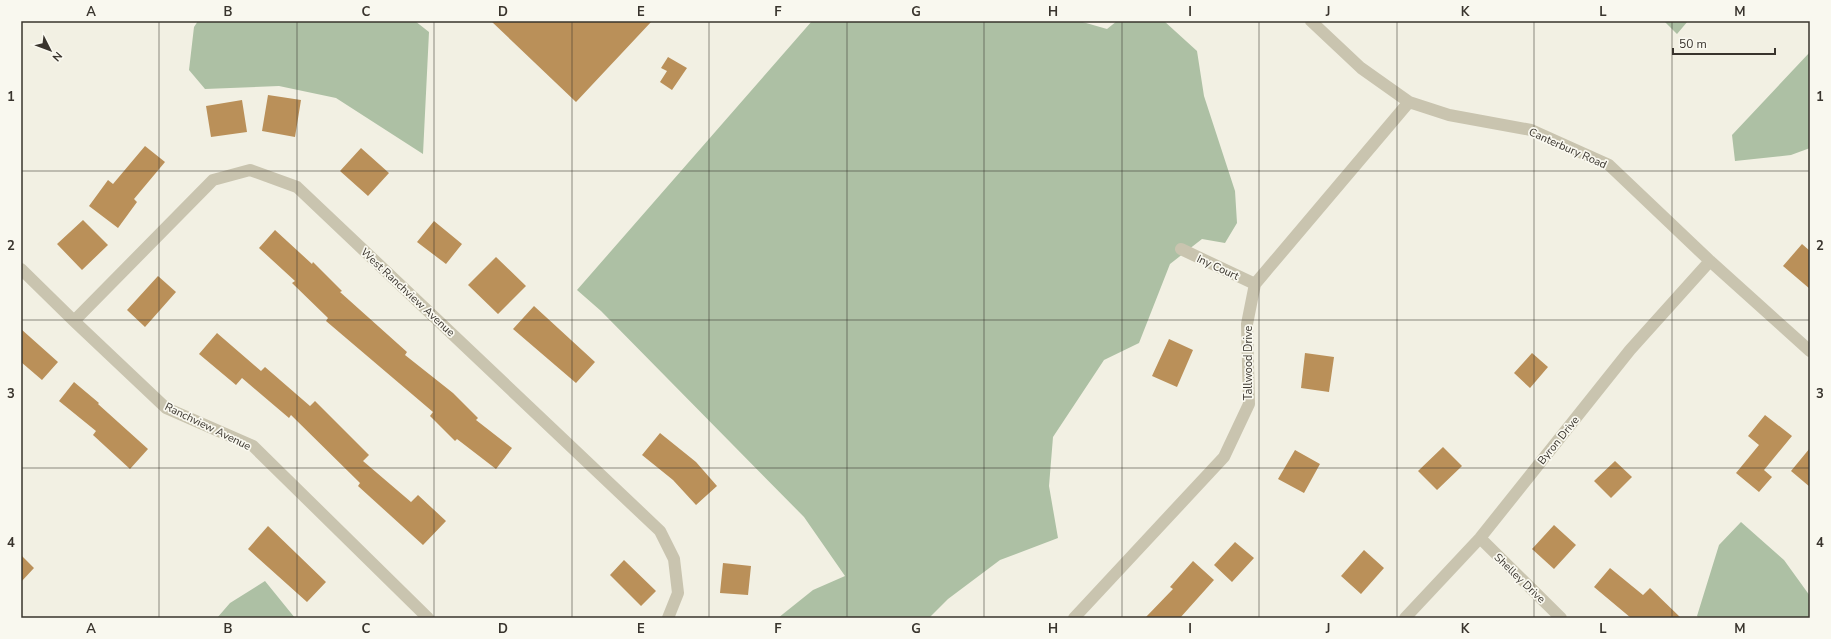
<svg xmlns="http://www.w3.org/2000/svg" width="1831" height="639" viewBox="0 0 1831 639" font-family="'Nunito Sans',sans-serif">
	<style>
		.green { fill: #adc0a4 }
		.building { fill: #ba9059 }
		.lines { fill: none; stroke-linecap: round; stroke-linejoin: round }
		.minor { stroke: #c9c4af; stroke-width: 12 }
		.grid { fill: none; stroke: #39342d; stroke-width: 1; stroke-opacity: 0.55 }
		.labels { text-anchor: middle; stroke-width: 3.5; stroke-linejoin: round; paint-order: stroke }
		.street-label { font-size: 11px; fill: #39342d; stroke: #f9f8ef }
		.neatline { fill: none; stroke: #39342d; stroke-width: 1.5 }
		.grid-label { font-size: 13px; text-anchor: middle; font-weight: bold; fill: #39342d }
	</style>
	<rect width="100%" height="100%" fill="#f2f0e3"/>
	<path class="green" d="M 198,21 L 415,21 L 429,32 L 423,154 L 336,98 L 279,86 L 205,89 L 189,70 L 194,27 Z
		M 812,21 L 1079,21 L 1107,29 L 1117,21 L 1164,21 L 1197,51 L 1204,96 L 1235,191 L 1237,223 L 1225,243 L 1202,239 L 1170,264 L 1139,343 L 1104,360 L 1053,437 L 1049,486 L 1058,538 L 1000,560 L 948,599 L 929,618 L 778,618 L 813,590 L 845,576 L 804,517 L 601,311 L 577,290 Z
		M 1664,21 L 1688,21 L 1677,34 Z
		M 1810,52 L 1810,148 L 1791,155 L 1735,161 L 1732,135 Z
		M 1741,522 L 1784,560 L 1810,596 L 1810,618 L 1699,618 L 1697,616 L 1719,545 Z
		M 265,581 L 295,618 L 217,618 L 230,603 Z"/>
	<path class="building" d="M 491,21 L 652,21 L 576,102 Z
		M 668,57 L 687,68 L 672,90 L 660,82 L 667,71 L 661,68 Z
		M 268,95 L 301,100 L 295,137 L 262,131 Z
		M 242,100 L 247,132 L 211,137 L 206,106 Z
		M 145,146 L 165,162 L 134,199 L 137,202 L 118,228 L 89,206 L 108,180 L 113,184 Z
		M 361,148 L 389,173 L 368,196 L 340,171 Z
		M 83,220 L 108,245 L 82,270 L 57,244 Z
		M 434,221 L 462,244 L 446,264 L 417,242 Z
		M 275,230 L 312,264 L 313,262 L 342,291 L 340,292 L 407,352 L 405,355 L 453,393 L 478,418 L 476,420 L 512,448 L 496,469 L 457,439 L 455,441 L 430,416 L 433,412 L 326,321 L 328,318 L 292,283 L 295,281 L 259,248 Z
		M 1802,244 L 1810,251 L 1810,289 L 1783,266 Z
		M 496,257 L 526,286 L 498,314 L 468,285 Z
		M 158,276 L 176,292 L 145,327 L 127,310 Z
		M 534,306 L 595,362 L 576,383 L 513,329 Z
		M 21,329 L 58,362 L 42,380 L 21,362 Z
		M 217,333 L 261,371 L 265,367 L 310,406 L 315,401 L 369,455 L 363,461 L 411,502 L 418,495 L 446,521 L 423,545 L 358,486 L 360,483 L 291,415 L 289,418 L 242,378 L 236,385 L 199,354 Z
		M 1169,339 L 1193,350 L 1177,387 L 1152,376 Z
		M 1305,353 L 1334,357 L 1329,392 L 1301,388 Z
		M 1532,353 L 1548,367 L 1530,388 L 1514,373 Z
		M 74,382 L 99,403 L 98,404 L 148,449 L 130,469 L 93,435 L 96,431 L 59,401 Z
		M 1765,415 L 1792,436 L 1764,470 L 1772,477 L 1759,492 L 1736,473 L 1759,445 L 1748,436 Z
		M 660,433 L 696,462 L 717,486 L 696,505 L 673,480 L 642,455 Z
		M 1443,447 L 1462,466 L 1437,490 L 1418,471 Z
		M 1810,448 L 1810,487 L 1791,471 Z
		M 1295,450 L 1320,464 L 1304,493 L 1278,479 Z
		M 1615,461 L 1632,477 L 1611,498 L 1594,481 Z
		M 1554,525 L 1576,545 L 1554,569 L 1532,549 Z
		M 268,526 L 326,582 L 307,602 L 248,549 Z
		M 1235,542 L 1254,558 L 1232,582 L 1214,565 Z
		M 1364,550 L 1384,568 L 1361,594 L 1341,576 Z
		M 21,555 L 34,568 L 21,582 Z
		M 624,560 L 656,591 L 641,606 L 610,575 Z
		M 1193,561 L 1214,580 L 1180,618 L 1145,618 L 1173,589 L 1170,587 Z
		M 723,563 L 751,566 L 748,595 L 720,593 Z
		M 1610,568 L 1643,595 L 1650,588 L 1681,618 L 1631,618 L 1594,587 Z"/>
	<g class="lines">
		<path class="minor" d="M 1311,21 L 1361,68 L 1409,102 L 1449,115 L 1531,130 L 1609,165 L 1710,261 L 1810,351
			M 1181,249 L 1255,284
			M 21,269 L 74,321 L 166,408 L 253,446 L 428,618
			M 74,321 L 213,180 L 250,170 L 297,187 L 660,531 L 674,559 L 678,593 L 668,618
			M 1480,538 L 1561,618
			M 1074,618 L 1224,457 L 1249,404 L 1247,324 L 1255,284 L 1409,102
			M 1405,618 L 1480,538 L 1630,350 L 1710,261"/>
	</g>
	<path class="grid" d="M 159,21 L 159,618M 297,21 L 297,618M 434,21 L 434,618M 572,21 L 572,618M 709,21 L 709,618M 847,21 L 847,618M 984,21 L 984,618M 1122,21 L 1122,618M 1259,21 L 1259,618M 1397,21 L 1397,618M 1534,21 L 1534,618M 1672,21 L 1672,618M 21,171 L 1810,171M 21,320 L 1810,320M 21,468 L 1810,468"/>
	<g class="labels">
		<g class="street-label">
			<text transform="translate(1568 148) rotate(24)" y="4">Canterbury Road</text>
			<text transform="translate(1218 267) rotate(25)" y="4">Iny Court</text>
			<text transform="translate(408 292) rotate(43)" y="4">West Ranchview Avenue</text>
			<text transform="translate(1248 363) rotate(-90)" y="4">Tallwood Drive</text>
			<text transform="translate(208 426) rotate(26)" y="4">Ranchview Avenue</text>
			<text transform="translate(1558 440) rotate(-51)" y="4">Byron Drive</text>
			<text transform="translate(1520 578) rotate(44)" y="4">Shelley Drive</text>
		</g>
	</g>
	<rect width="1831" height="639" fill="none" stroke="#f9f8ef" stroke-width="44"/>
	<g transform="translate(50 50) rotate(132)" stroke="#f9f8ef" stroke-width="3" paint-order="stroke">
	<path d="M0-3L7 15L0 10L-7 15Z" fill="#39342d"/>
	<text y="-6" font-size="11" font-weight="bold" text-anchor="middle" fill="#39342d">N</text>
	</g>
	<path d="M1673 48v6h102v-6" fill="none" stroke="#39342d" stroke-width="2"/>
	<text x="1679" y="48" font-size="12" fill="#39342d" stroke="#f9f8ef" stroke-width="3" paint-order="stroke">50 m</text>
	<rect x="22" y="22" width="1787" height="595" class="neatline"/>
	<g class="grid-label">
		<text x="91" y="16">A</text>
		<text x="228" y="16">B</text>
		<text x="366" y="16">C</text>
		<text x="503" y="16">D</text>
		<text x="641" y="16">E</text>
		<text x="778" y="16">F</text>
		<text x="916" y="16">G</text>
		<text x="1053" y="16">H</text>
		<text x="1190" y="16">I</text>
		<text x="1328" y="16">J</text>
		<text x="1465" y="16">K</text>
		<text x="1603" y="16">L</text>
		<text x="1740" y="16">M</text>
		<text x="11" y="101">1</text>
		<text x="1820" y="101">1</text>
		<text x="11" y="250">2</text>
		<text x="1820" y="250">2</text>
		<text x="11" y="398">3</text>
		<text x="1820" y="398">3</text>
		<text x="11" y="547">4</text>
		<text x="1820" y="547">4</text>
		<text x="91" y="633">A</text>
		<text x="228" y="633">B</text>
		<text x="366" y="633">C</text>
		<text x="503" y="633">D</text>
		<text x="641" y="633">E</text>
		<text x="778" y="633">F</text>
		<text x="916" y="633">G</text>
		<text x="1053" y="633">H</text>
		<text x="1190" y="633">I</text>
		<text x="1328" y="633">J</text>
		<text x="1465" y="633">K</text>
		<text x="1603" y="633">L</text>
		<text x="1740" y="633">M</text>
	</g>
</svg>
